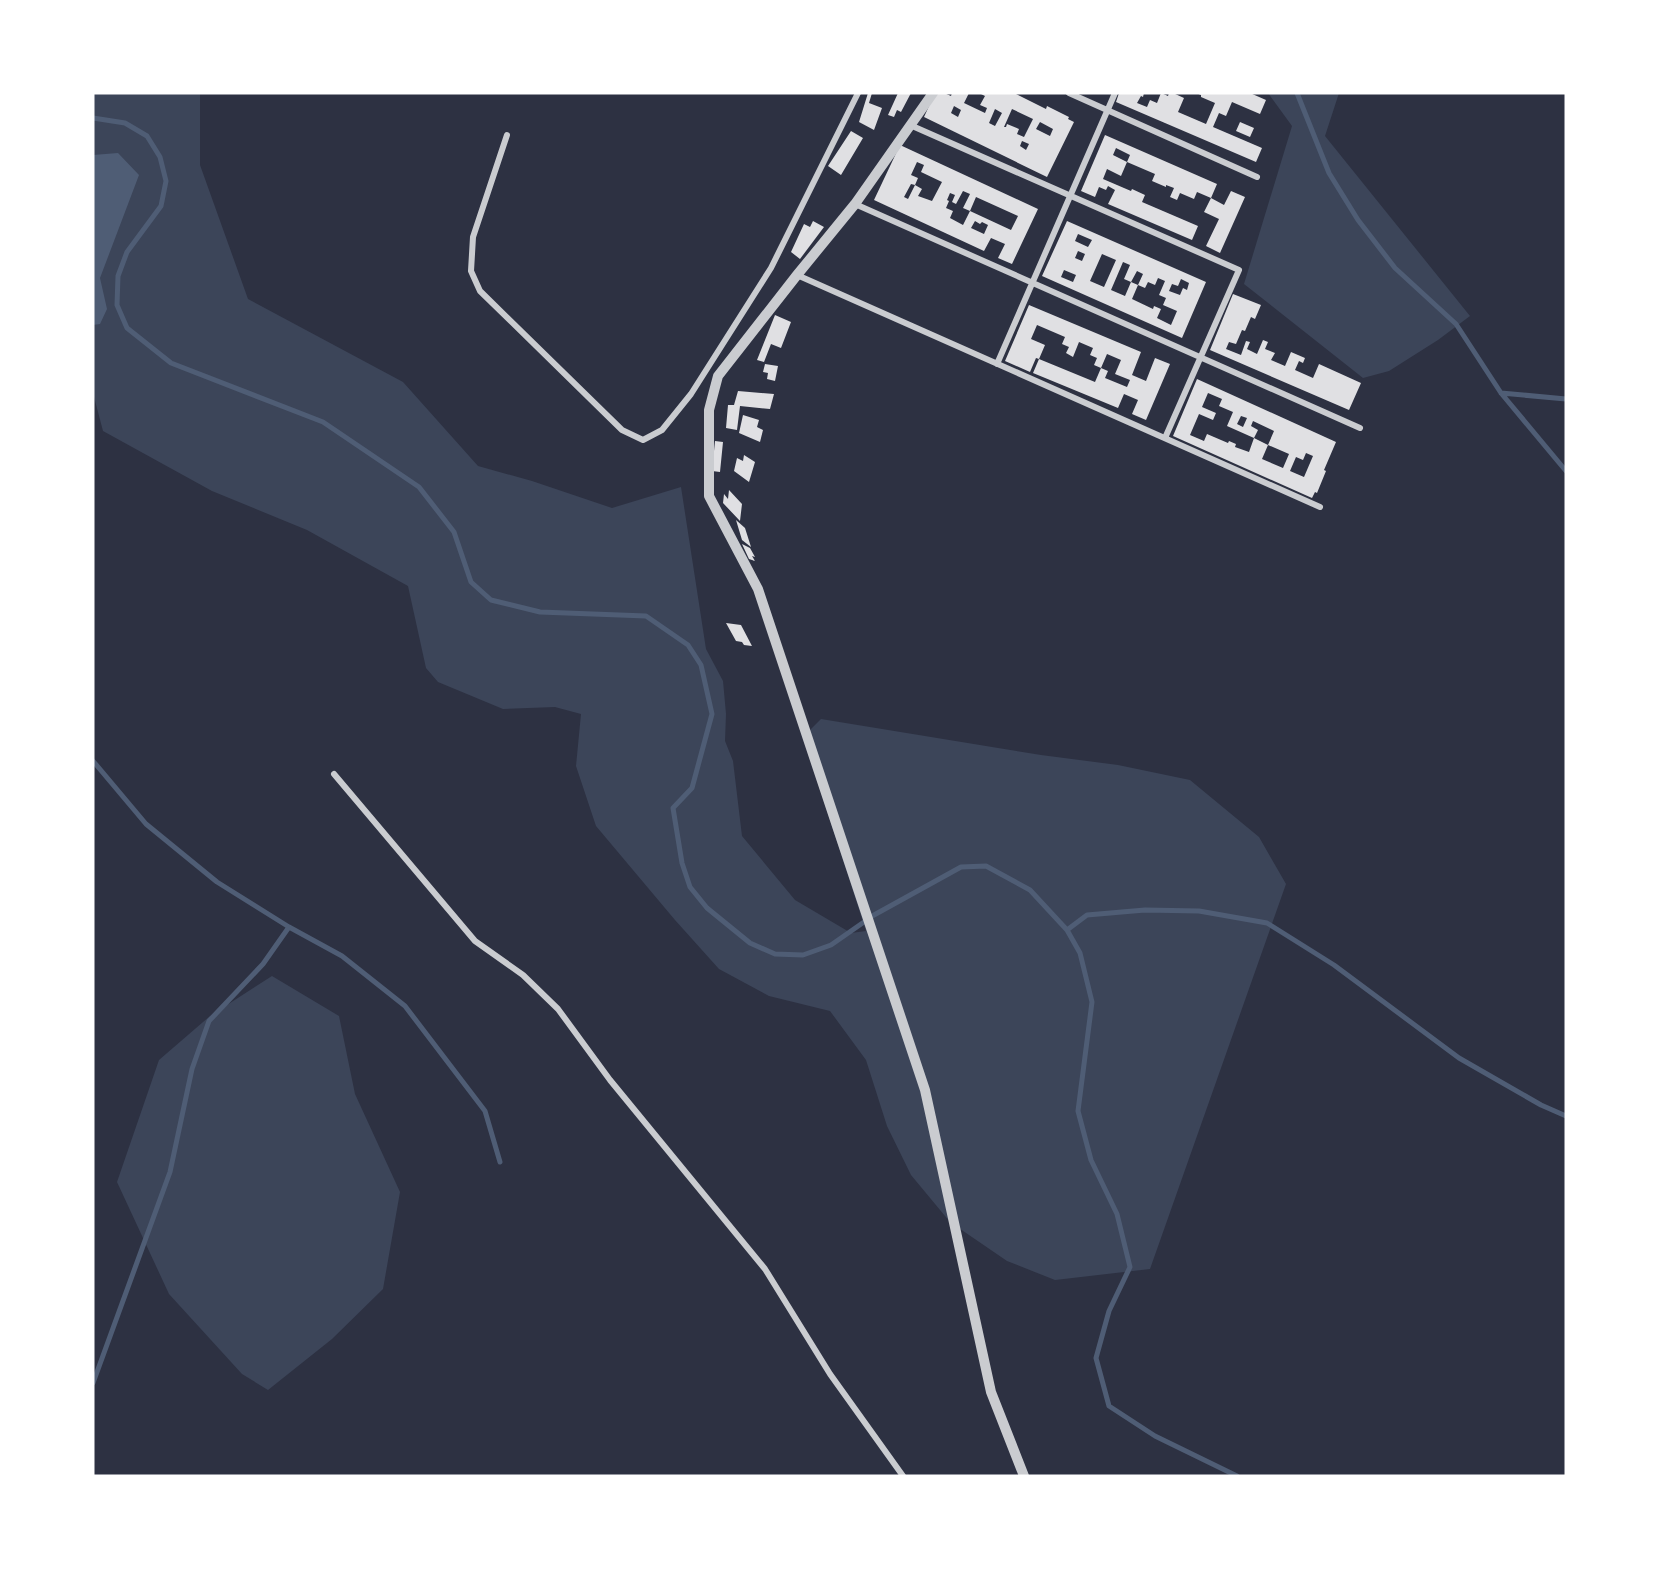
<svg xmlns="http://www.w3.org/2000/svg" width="1659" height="1569" viewBox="0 0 1659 1569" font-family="Arial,sans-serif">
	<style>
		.green { fill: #3c4559 }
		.water { fill: #4f5d75 }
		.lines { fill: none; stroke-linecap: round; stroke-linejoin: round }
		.stream { stroke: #4f5d75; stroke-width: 5 }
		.building { fill: #e0e0e3; fill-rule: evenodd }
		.minor { stroke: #caccd0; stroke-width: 6 }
		.tertiary { stroke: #caccd0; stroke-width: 10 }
	</style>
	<rect width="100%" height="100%" fill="#2d3142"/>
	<path class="green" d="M 93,93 L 200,93 L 200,165 L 248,299 L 403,382 L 478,466 L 532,481 L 612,508 L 681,487 L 706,649 L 723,681 L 726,714 L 725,741 L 733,761 L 742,836 L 795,900 L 851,933 L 866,931 L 803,737 L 821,719 L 1041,755 L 1118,765 L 1190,780 L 1259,837 L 1286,884 L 1150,1269 L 1055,1280 L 1007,1261 L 950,1222 L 911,1175 L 887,1126 L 866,1060 L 830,1011 L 769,996 L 719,969 L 675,920 L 596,826 L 576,766 L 581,714 L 555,707 L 503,709 L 438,682 L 426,668 L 408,586 L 307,530 L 212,491 L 103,431 L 93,393 Z
		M 1268,93 L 1339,93 L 1325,136 L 1470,316 L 1438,340 L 1389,371 L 1363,378 L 1244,284 L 1292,126 Z
		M 272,976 L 339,1016 L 355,1094 L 400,1192 L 383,1289 L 332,1339 L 268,1390 L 242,1374 L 169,1294 L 117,1182 L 159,1060 L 210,1016 Z"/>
	<path class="water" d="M 118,153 L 139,175 L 100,278 L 107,309 L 100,324 L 93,325 L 93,155 Z"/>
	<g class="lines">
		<path class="stream" d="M 1297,93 L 1329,173 L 1358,220 L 1395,268 L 1456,324 L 1501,393 L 1566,471
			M 93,118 L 125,123 L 147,136 L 160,157 L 166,181 L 161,206 L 127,252 L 118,276 L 117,305 L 127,328 L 171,363 L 323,422 L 419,487 L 454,532 L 471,582 L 491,600 L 540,612 L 646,616 L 688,645 L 701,665 L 712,714 L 692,788 L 673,808 L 682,863 L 690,887 L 707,908 L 750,943 L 775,954 L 803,955 L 831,945 L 874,915 L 961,867 L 986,866 L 1030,890 L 1067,930 L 1080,953 L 1092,1002 L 1078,1111 L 1091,1160 L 1117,1214 L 1130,1267 L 1109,1311 L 1096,1358 L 1109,1406 L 1155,1436 L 1237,1476
			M 1501,393 L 1566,399
			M 93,761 L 146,824 L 217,882 L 289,927 L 342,956 L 405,1006 L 485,1111 L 500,1162
			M 1067,930 L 1087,915 L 1145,910 L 1199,911 L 1267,923 L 1334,965 L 1459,1058 L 1541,1105 L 1566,1116
			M 93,1383 L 170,1172 L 192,1069 L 209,1021 L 263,964 L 289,927"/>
	</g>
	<path class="building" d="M 868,93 L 872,93 L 869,103 L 882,108 L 874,130 L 859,122 Z
		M 898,93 L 911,93 L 901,112 L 897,110 L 894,117 L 888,115 Z
		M 935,93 L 944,93 L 951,96 L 952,93 L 969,93 L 964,103 L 985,113 L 987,108 L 980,105 L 985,96 L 979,93 L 1014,93 L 1046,109 L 1047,106 L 1069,117 L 1068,119 L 1074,122 L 1047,177 L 924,117 ZM 954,106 L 961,110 L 958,117 L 951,113 ZM 995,109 L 1002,113 L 995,126 L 989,123 ZM 1012,109 L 1033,119 L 1024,137 L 1017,134 L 1019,129 L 1007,124 L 1006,127 L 1004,127 ZM 1040,122 L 1053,129 L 1050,136 L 1036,129 ZM 1022,141 L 1029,144 L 1026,150 L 1020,146 Z
		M 1119,93 L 1144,93 L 1143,97 L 1141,96 L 1137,103 L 1147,107 L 1150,100 L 1157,103 L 1161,93 L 1168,96 L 1169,93 L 1173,93 L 1184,98 L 1178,112 L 1206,124 L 1215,103 L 1201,97 L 1201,95 L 1196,93 L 1250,93 L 1266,100 L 1260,114 L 1232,102 L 1226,116 L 1219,113 L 1213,127 L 1262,148 L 1256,162 L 1116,102 Z
		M 1240,122 L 1254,128 L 1250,137 L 1236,131 Z
		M 851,131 L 863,138 L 841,175 L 828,166 Z
		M 1105,135 L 1217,184 L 1211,198 L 1197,192 L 1194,199 L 1180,193 L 1177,200 L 1170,197 L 1174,188 L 1166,185 L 1166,187 L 1152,181 L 1155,174 L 1127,162 L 1130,155 L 1116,148 L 1113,155 L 1127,162 L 1121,176 L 1107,169 L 1103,179 L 1131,191 L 1132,189 L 1145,195 L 1142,202 L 1198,226 L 1192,240 L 1108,204 L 1115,190 L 1108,186 L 1106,190 L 1099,187 L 1095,197 L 1081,191 Z
		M 900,145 L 1038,209 L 1012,264 L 998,258 L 1005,244 L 991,238 L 984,251 L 874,200 ZM 917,162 L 924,165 L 921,172 L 942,182 L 932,201 L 918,196 L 922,189 L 915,185 L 908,199 L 904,197 L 911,184 L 915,185 L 918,178 L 911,175 ZM 963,191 L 970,194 L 963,208 L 970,211 L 976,197 L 1018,216 L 1011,230 L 970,211 L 963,225 L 950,218 L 953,211 L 946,208 L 949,201 L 947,200 L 950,193 L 955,195 L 952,202 L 956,204 ZM 975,221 L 980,224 L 982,222 L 988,225 L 984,234 L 971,228 Z
		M 1231,191 L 1245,197 L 1220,253 L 1206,246 L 1219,219 L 1204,212 L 1211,198 L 1224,205 Z
		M 813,221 L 824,227 L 800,259 L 791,252 L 804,224 L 810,227 Z
		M 1067,221 L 1206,282 L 1182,338 L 1042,276 ZM 1078,234 L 1092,240 L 1088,247 L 1075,241 ZM 1078,251 L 1085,254 L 1082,261 L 1075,258 ZM 1102,254 L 1116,260 L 1104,287 L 1090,281 ZM 1123,262 L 1130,265 L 1124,279 L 1131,282 L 1137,271 L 1143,274 L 1138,285 L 1145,288 L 1148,282 L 1155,285 L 1158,278 L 1165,281 L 1159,295 L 1166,298 L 1163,305 L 1177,311 L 1171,325 L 1157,318 L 1161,309 L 1154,306 L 1153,309 L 1132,299 L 1138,285 L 1131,282 L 1125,296 L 1111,290 ZM 1064,270 L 1076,275 L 1073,282 L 1061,277 ZM 1181,279 L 1189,283 L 1187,290 L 1183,288 L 1180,295 L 1169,291 L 1172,284 L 1178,286 Z
		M 1233,294 L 1261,305 L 1255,319 L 1251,317 L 1245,331 L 1242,330 L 1236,344 L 1229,342 L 1226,349 L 1241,355 L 1246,341 L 1250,342 L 1247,349 L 1257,354 L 1263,340 L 1268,342 L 1265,349 L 1275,353 L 1271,360 L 1285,366 L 1291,352 L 1305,358 L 1303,363 L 1299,361 L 1295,370 L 1313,378 L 1319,364 L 1361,383 L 1349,410 L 1210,350 Z
		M 1029,305 L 1141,352 L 1132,375 L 1146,381 L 1155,358 L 1170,364 L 1146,420 L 1132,414 L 1138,400 L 1124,394 L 1118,408 L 1033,373 L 1039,359 L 1095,382 L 1101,368 L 1108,371 L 1105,378 L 1127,387 L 1130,380 L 1115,374 L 1121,360 L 1107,354 L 1101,368 L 1094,365 L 1097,358 L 1090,355 L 1093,348 L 1079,342 L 1073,357 L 1066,353 L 1069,347 L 1062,344 L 1065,337 L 1037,325 L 1031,339 L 1045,345 L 1039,359 L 1036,358 L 1030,372 L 1005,361 Z
		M 775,315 L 791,322 L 781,348 L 771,344 L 764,362 L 757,360 Z
		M 765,364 L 778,366 L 775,381 L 767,379 L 768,373 L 763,372 Z
		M 1197,379 L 1336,442 L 1324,470 L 1326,471 L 1317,493 L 1315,492 L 1312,498 L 1173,436 ZM 1208,393 L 1222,399 L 1219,406 L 1233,412 L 1227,426 L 1254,438 L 1258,430 L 1251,426 L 1253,421 L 1274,431 L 1268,445 L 1289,454 L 1283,468 L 1262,459 L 1268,445 L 1254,438 L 1249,452 L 1235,447 L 1236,444 L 1229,441 L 1228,443 L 1207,434 L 1204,441 L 1190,435 L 1199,414 L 1213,420 L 1216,413 L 1202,407 ZM 1241,416 L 1247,418 L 1243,427 L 1237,424 ZM 1306,453 L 1313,456 L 1304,477 L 1290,471 L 1296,457 L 1303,460 Z
		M 738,391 L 774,394 L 770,409 L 740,406 L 737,430 L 726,428 L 728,405 L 734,405 Z
		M 743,415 L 759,420 L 757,427 L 763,430 L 760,442 L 739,433 Z
		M 715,441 L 723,442 L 720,472 L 712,471 Z
		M 744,455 L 755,462 L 749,482 L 734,471 L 737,458 L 743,461 Z
		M 729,490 L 742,504 L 740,521 L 723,503 L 724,494 L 728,499 Z
		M 736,520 L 745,528 L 751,547 L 742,540 Z
		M 742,544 L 750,548 L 755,557 L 752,556 L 755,561 L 749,559 Z
		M 726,623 L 741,625 L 752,646 L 744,645 L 742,642 L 736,641 Z"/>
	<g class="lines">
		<path class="minor" d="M 1069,93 L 1257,177
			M 910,125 L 1239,270 L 1165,438
			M 507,135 L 473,237 L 471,271 L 480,291 L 622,430 L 643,440 L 662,430 L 691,394 L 771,268 L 858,93
			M 855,204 L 1360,428
			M 797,275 L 1320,507
			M 997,364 L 1115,93
			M 334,774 L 475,941 L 523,975 L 558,1009 L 610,1080 L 765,1269 L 830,1374 L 903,1476"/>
		<path class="tertiary" d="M 933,93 L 855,204 L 797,275 L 718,376 L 709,410 L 709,496 L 758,589 L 925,1090 L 991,1392 L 1024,1476"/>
	</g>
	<rect width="1659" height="1569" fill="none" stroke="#ffffff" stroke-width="189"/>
</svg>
